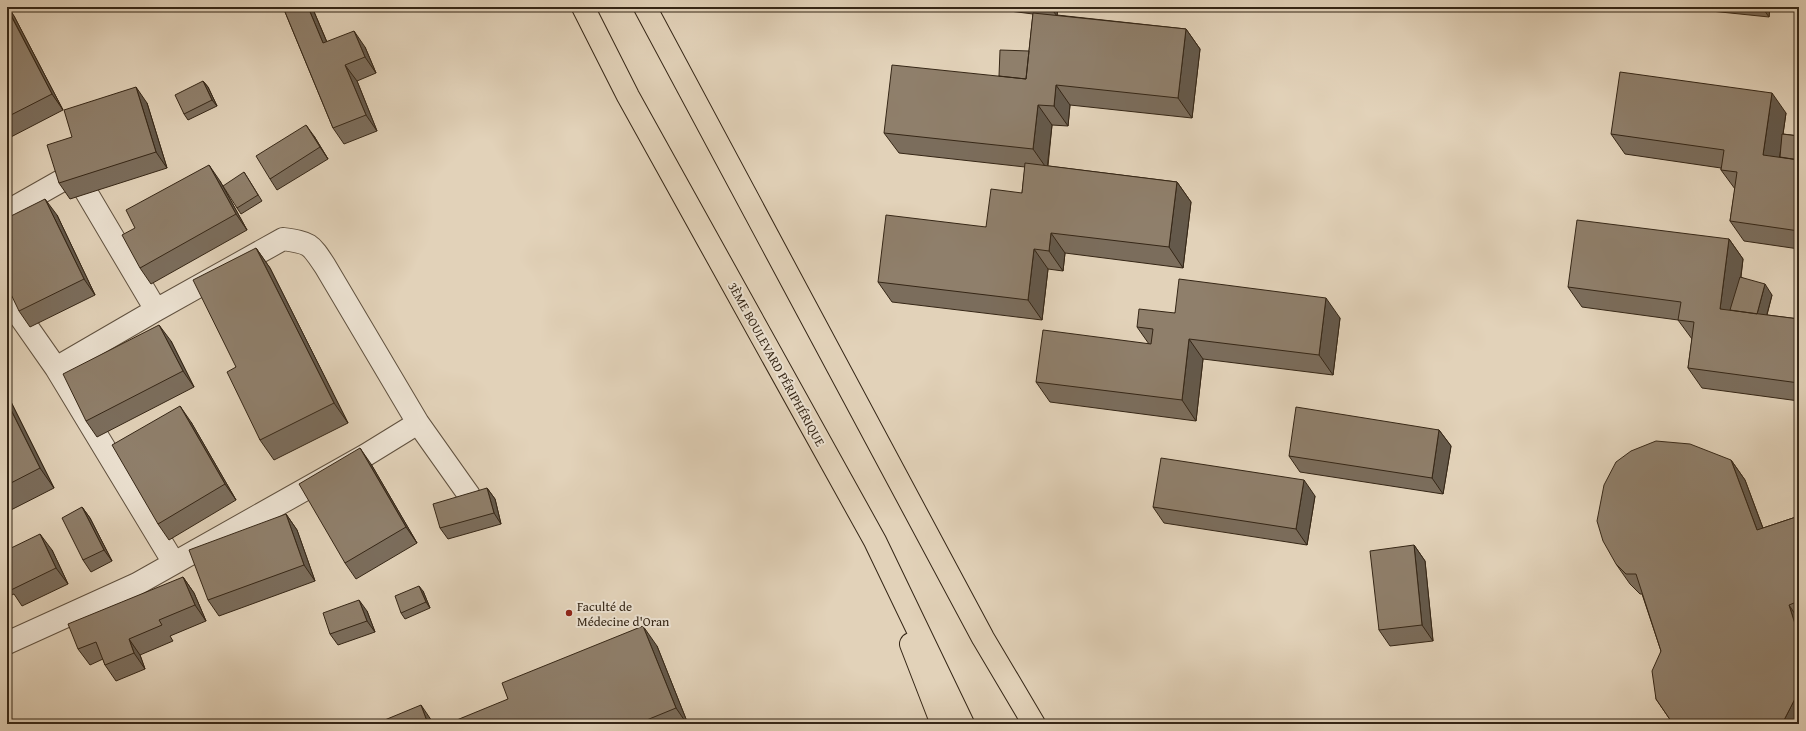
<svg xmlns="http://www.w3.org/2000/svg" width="1806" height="731" viewBox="0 0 1806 731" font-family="'Gentium Book Plus',serif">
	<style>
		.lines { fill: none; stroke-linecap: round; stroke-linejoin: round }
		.minor-casing { stroke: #60513f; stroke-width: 24 }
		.highway-casing { stroke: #352616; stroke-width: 24 }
		.minor { stroke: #ece2d2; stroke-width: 22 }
		.highway { stroke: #e2d2b9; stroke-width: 22 }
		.wall { fill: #7b6d5c; stroke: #352616 }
		.shaded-wall { fill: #64594b; stroke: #352616 }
		.building { fill: #8f7f6b; stroke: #352616 }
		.poi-dot { fill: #8f2418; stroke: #ece2d2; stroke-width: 1.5 }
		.labels { text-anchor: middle; stroke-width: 4; stroke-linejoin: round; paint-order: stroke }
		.street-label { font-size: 13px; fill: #352616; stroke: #ece2d2 }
		.poi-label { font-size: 13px; fill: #352616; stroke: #ece2d2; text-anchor: start }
	</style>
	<rect width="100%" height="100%" fill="#e2d2b9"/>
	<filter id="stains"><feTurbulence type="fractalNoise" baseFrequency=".005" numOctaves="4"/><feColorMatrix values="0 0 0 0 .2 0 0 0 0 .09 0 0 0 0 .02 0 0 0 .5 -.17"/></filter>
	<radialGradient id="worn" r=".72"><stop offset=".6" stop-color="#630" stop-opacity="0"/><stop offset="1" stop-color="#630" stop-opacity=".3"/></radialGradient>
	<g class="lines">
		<defs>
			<path id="minor" d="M 72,168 L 156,310
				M 7,220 L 15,207 L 75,173
				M 7,298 L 56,368 L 174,563
				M 56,368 L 156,310 L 283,239 C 310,243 310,243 325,266 L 418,423 L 469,495
				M 7,643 L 137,584 L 366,455 L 418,423"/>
			<path id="highway" d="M 583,7 L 628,96 L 875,541 L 963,724
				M 645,7 L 983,638 L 1034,724
				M 911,644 L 942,724"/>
		</defs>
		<use href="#minor" class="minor-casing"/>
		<use href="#highway" class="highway-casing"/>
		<use href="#minor" class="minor"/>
		<use href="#highway" class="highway"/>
	</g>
	<path class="wall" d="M 7,7 L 14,16 L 63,110 L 7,139 Z
		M 283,7 L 312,7 L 327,42 L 365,47 L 376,73 L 357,81 L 377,131 L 344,144 L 333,128 Z
		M 978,7 L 1058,7 L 1057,15 L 1186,29 L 1200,49 L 1192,118 L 1070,105 L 1068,126 L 1052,125 L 1048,166 L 1177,182 L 1191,202 L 1183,268 L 1065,253 L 1063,271 L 1048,269 L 1042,320 L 892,302 L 878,282 L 986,227 L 1022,193 L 1025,167 L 899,153 L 884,133 L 999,76 L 1029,51 L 1033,14 Z
		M 1672,7 L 1770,7 L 1769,17 Z
		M 203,81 L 208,87 L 217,106 L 188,120 L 184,114 Z
		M 147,103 L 167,168 L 70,199 L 59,183 L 72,137 Z
		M 1786,113 L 1783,134 L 1799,136 L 1799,249 L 1744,241 L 1730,221 L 1735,189 L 1721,170 L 1721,168 L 1625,154 L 1611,134 Z
		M 314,136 L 328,159 L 277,190 L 270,179 Z
		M 244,172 L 262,201 L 241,214 L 237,208 Z
		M 220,181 L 247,230 L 151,284 L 140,268 Z
		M 57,215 L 95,295 L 30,327 L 19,311 Z
		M 1729,239 L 1743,259 L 1741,277 L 1772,295 L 1767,315 L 1799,319 L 1799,401 L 1702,388 L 1688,368 L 1692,339 L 1678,320 L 1582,307 L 1568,287 Z
		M 256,248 L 270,268 L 348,423 L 274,460 L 260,440 L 236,367 Z
		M 1175,313 L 1340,318 L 1333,375 L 1203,359 L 1196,421 L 1050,402 L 1036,382 L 1149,344 L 1137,327 Z
		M 171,341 L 194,387 L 97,437 L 86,421 Z
		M 7,394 L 54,488 L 7,512 Z
		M 191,422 L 236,500 L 169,540 L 158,524 Z
		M 1439,430 L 1451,446 L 1443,494 L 1300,472 L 1289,456 Z
		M 1731,460 L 1745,480 L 1763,528 L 1799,516 L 1799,724 L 1673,724 L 1656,699 L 1661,651 L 1642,594 L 1640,594 L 1630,584 L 1616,564 Z
		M 371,464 L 417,543 L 356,579 L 345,563 Z
		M 487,488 L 495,499 L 501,524 L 448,539 L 440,528 Z
		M 1315,496 L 1307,545 L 1164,523 L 1153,507 Z
		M 82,507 L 90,518 L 112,561 L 91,572 L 83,560 Z
		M 286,514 L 297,530 L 315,581 L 219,616 L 208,600 Z
		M 1414,545 L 1425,561 L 1433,641 L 1390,646 L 1379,630 Z
		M 7,550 L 52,550 L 68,584 L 22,606 L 14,594 L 7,597 Z
		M 183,577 L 194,593 L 206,621 L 170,636 L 173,641 L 140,655 L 145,669 L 116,681 L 105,665 L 103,659 L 90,665 L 78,649 Z
		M 423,591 L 430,608 L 405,619 L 401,613 Z
		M 367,611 L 375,632 L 338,645 L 330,634 Z
		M 657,646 L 688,724 L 447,724 Z"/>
	<path class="shaded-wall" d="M 7,7 L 8,7 L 14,16 L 63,110 L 52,94 Z
		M 308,7 L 312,7 L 334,59 L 323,43 Z
		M 1050,7 L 1058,7 L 1057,16 Z
		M 1762,7 L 1770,7 L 1769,17 Z
		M 1186,29 L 1200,49 L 1192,118 L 1178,98 Z
		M 354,31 L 365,47 L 376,73 L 365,57 Z
		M 345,65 L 357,81 L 377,131 L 366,115 Z
		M 203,81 L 208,87 L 217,106 L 212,100 Z
		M 1056,85 L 1070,105 L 1068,126 L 1054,106 Z
		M 136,87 L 147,103 L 167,168 L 156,152 Z
		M 1772,93 L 1786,113 L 1777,175 L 1763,155 Z
		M 1038,105 L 1052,125 L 1047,169 L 1033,149 Z
		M 306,125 L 314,136 L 328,159 L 320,147 Z
		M 209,165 L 220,181 L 247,230 L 236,214 Z
		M 1177,182 L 1191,202 L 1183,268 L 1169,247 Z
		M 45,199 L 57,215 L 95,295 L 84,279 Z
		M 1051,233 L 1065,253 L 1063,271 L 1049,251 Z
		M 1729,239 L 1743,259 L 1736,313 L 1720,309 Z
		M 256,248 L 270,268 L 348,423 L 334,403 Z
		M 1034,249 L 1048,269 L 1042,320 L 1028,300 Z
		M 1765,284 L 1772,295 L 1763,329 L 1756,318 Z
		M 1326,298 L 1340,318 L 1333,375 L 1319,355 Z
		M 159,325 L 171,341 L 194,387 L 183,371 Z
		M 1189,339 L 1203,359 L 1196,421 L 1182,400 Z
		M 7,394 L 54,488 L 40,468 L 7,402 Z
		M 180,406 L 191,422 L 236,500 L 225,484 Z
		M 1439,430 L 1451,446 L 1443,494 L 1432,478 Z
		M 360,448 L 371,464 L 417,543 L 406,527 Z
		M 1731,460 L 1745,480 L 1771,550 L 1757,530 Z
		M 1304,480 L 1315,496 L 1307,545 L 1296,529 Z
		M 487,488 L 495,499 L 501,524 L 494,513 Z
		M 82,507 L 90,518 L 112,561 L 104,550 Z
		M 286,514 L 297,530 L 315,581 L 304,565 Z
		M 40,534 L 52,550 L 68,584 L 56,568 Z
		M 1414,545 L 1425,561 L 1433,641 L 1422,625 Z
		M 183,577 L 194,593 L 206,621 L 195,605 Z
		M 419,586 L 423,591 L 430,608 L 426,602 Z
		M 359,600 L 367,611 L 375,632 L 367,621 Z
		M 1789,605 L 1799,620 L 1799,631 L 1796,627 Z
		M 643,626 L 657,646 L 688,724 L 687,724 L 676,708 Z
		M 129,639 L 140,655 L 145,669 L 134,653 Z
		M 1799,691 L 1799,724 L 1782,724 Z
		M 421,705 L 434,724 L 428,724 Z"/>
	<path class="building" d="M 283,7 L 308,7 L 323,43 L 354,31 L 365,57 L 345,65 L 366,115 L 333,128 Z
		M 7,8 L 52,94 L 7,117 Z
		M 1033,13 L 1186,29 L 1178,98 L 1056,85 L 1054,106 L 1038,105 L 1033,149 L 884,133 L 892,65 L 1026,79 Z
		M 1000,50 L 1029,51 L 1026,79 L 999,76 Z
		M 1620,72 L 1772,93 L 1763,155 L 1799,160 L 1799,231 L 1730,221 L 1737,172 L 1721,170 L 1724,150 L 1611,134 Z
		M 203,81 L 212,100 L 184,114 L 175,95 Z
		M 136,87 L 156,152 L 59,183 L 47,145 L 72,137 L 64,110 Z
		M 306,125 L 320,147 L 270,179 L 256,156 Z
		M 1782,134 L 1799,136 L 1799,160 L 1780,157 Z
		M 1025,163 L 1177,182 L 1169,247 L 1051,233 L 1049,251 L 1034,249 L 1028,300 L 878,282 L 886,215 L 986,227 L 991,189 L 1022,193 Z
		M 209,165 L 236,214 L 140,268 L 122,235 L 135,228 L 126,210 Z
		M 244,172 L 258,195 L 237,208 L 223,186 Z
		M 45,199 L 84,279 L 19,311 L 7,286 L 7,218 Z
		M 1577,220 L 1729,239 L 1720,309 L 1799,319 L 1799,383 L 1688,368 L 1694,322 L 1678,320 L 1681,302 L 1568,287 Z
		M 256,248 L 334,403 L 260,440 L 227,372 L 236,367 L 193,280 Z
		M 1740,277 L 1765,284 L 1757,314 L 1730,310 Z
		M 1179,279 L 1326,298 L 1319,355 L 1189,339 L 1182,400 L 1036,382 L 1043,330 L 1151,344 L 1153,329 L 1137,327 L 1139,309 L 1175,313 Z
		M 159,325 L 183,371 L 86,421 L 63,374 Z
		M 7,402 L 40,468 L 7,485 Z
		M 180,406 L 225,484 L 158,524 L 112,445 Z
		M 1296,407 L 1439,430 L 1432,478 L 1289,456 Z
		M 1656,441 L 1690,444 L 1731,460 L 1757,530 L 1799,516 L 1799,601 L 1789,605 L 1796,627 L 1799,627 L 1799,691 L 1782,724 L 1675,724 L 1671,721 L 1656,699 L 1652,671 L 1661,651 L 1636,574 L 1626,574 L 1616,564 L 1603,541 L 1597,521 L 1604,485 L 1616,462 L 1631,451 Z
		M 360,448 L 406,527 L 345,563 L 299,484 Z
		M 1161,458 L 1304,480 L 1296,529 L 1153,507 Z
		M 487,488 L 494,513 L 440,528 L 433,504 Z
		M 82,507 L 104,550 L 83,560 L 62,518 Z
		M 286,514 L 304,565 L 208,600 L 189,550 Z
		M 40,534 L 56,568 L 11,590 L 7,582 L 7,550 Z
		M 1414,545 L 1422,625 L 1379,630 L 1370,551 Z
		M 183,577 L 195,605 L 159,620 L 162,625 L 129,639 L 134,653 L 105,665 L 96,642 L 78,649 L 68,624 Z
		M 419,586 L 426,602 L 401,613 L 395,596 Z
		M 359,600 L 367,621 L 330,634 L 323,613 Z
		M 643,626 L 676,708 L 637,724 L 447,724 L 508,699 L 502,683 Z
		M 421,705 L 428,724 L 375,724 Z"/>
	<circle class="poi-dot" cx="569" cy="613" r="4"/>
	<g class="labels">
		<g class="street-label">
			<text transform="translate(777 364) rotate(61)" y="5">3ÈME BOULEVARD PÉRIPHÉRIQUE</text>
		</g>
		<g class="poi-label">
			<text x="577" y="611">Faculté de<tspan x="577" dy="15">Médecine d'Oran</tspan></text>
		</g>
	</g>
	<rect width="1806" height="731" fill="none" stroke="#e2d2b9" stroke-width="24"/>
	<rect x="8" y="8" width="1790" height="715" fill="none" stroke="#352616" stroke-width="2"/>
	<rect x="12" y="12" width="1782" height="707" fill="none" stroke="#352616"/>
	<rect width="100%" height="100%" filter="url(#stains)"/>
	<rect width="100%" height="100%" fill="url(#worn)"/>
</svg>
